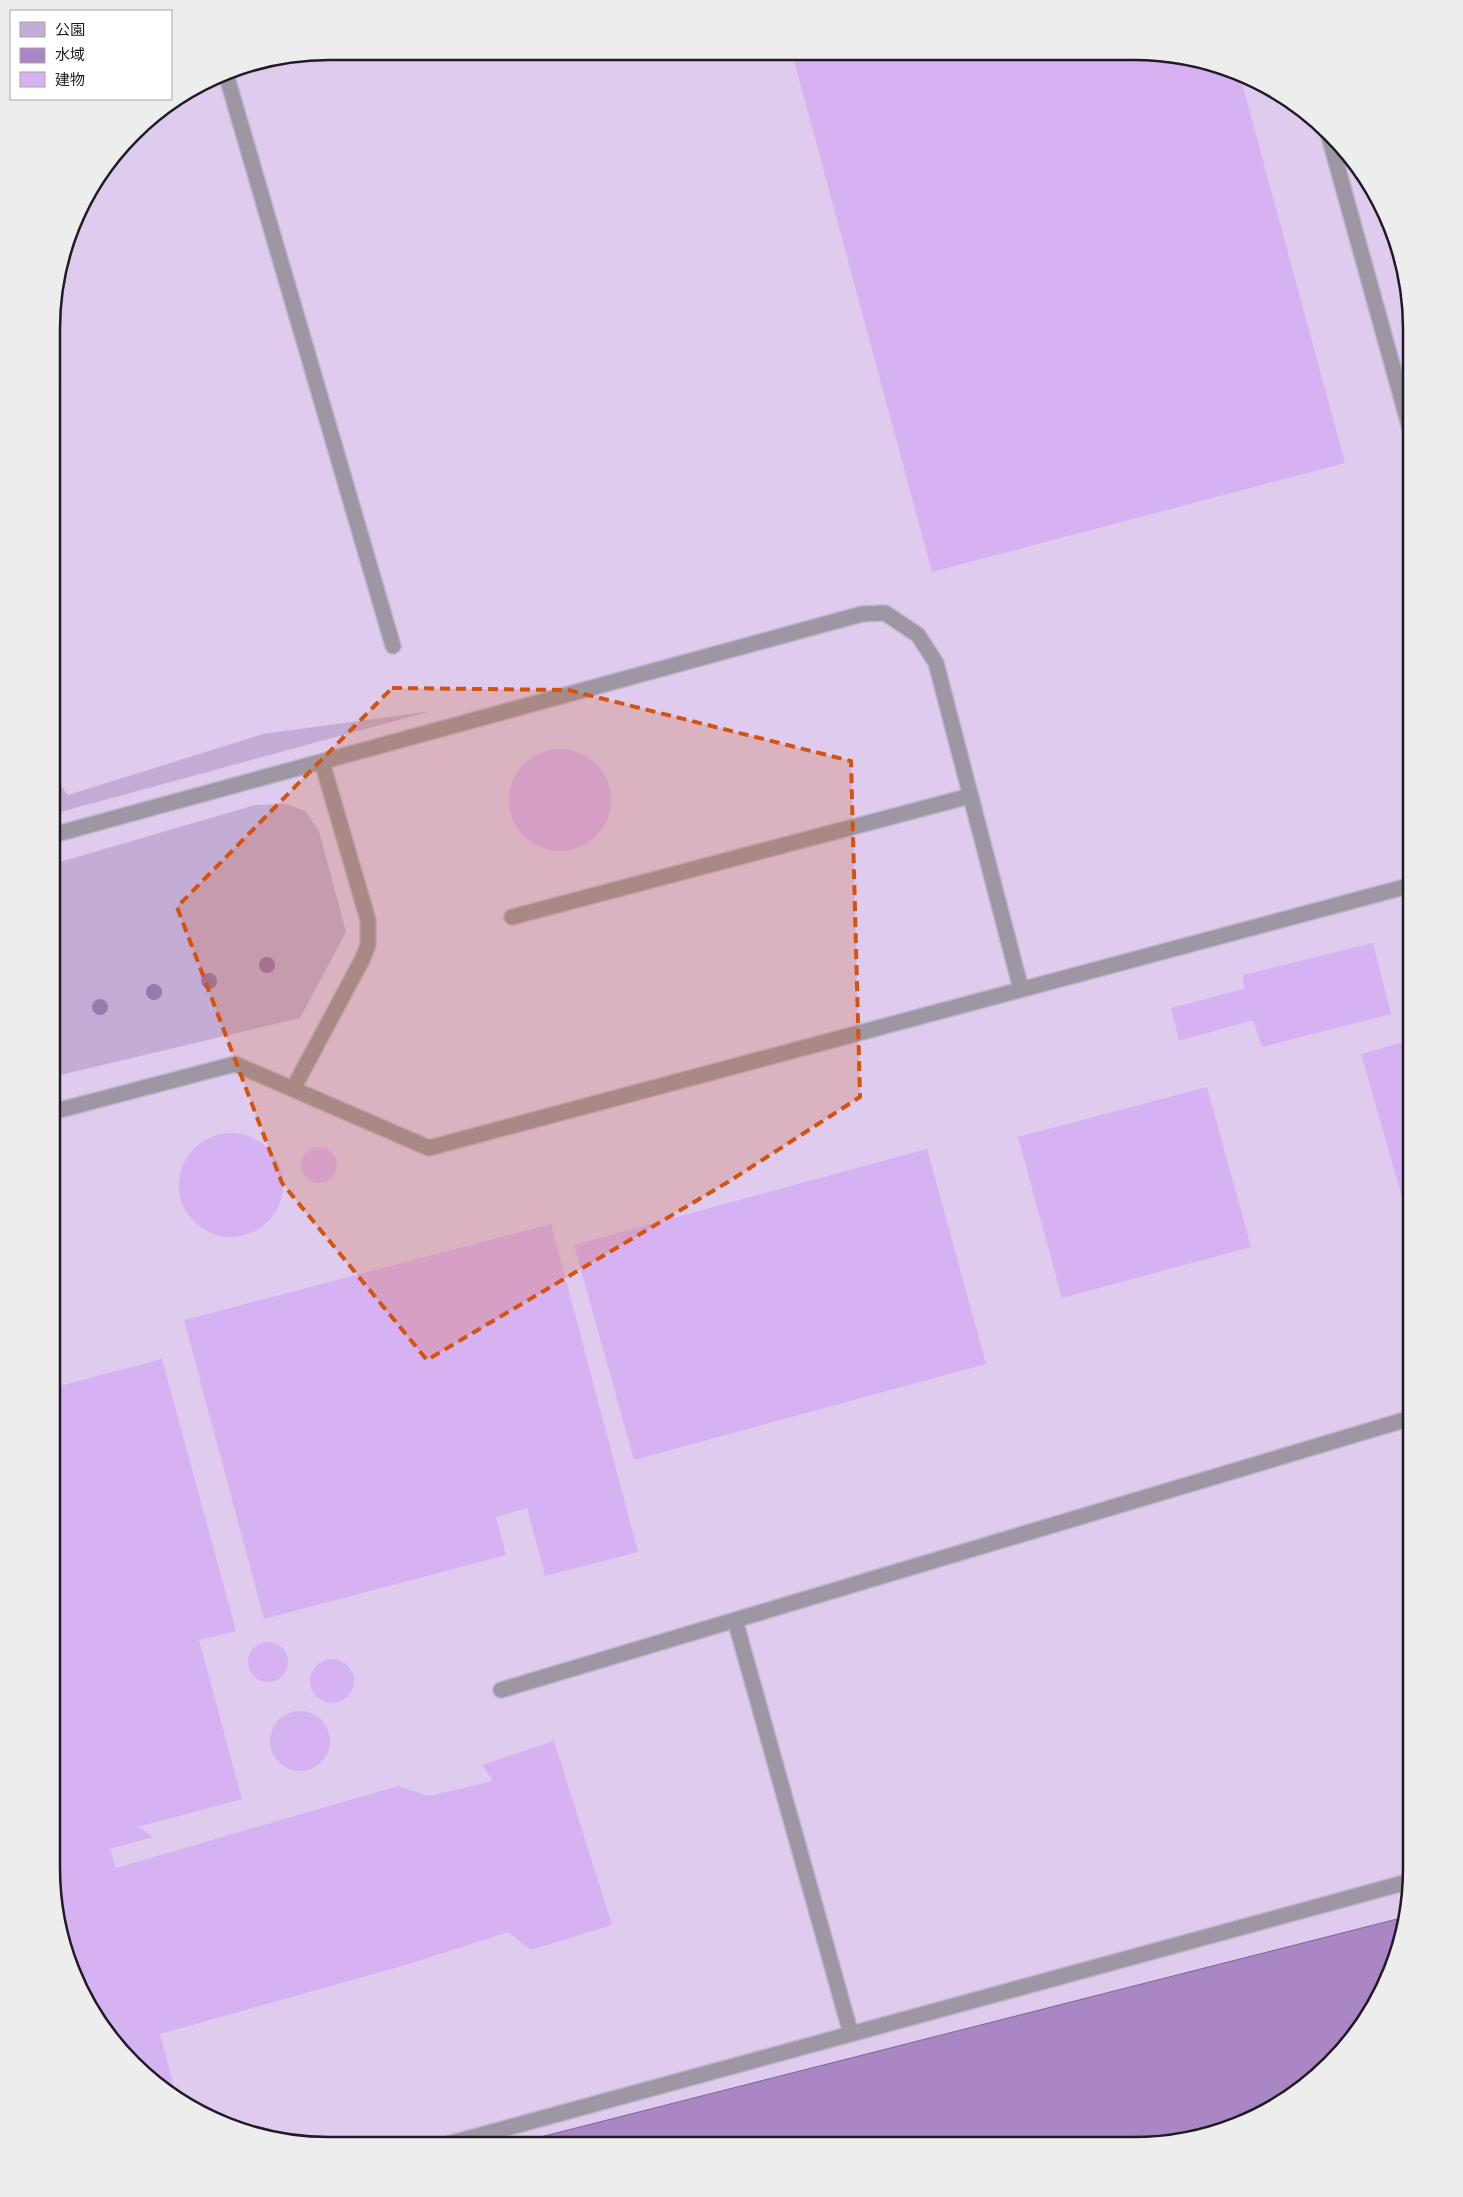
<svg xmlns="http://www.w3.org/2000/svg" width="1463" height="2197" viewBox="0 0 1463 2197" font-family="'DM Sans','Noto Sans JP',sans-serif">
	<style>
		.built { fill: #decbed }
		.green { fill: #c4add5 }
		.water { fill: #aa86c4; stroke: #816694 }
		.building { fill: #d7b2f3 }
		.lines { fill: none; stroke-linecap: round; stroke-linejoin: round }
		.lane-casing { stroke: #c4b6cf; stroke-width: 18 }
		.lane { stroke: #9e97a3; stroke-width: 15 }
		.tree { fill: #9a79af }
		.marked { fill: #d4530e; fill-opacity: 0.2; stroke: #d4530e; stroke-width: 4; stroke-dasharray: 10 6; stroke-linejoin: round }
		.rim { fill: none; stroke: #211b25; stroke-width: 2.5 }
	</style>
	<rect width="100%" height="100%" fill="#e8d8f4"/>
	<path class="built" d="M 329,51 L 1171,54 L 1241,72 L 1303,109 L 1354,160 L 1391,222 L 1412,329 L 1411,1887 L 1397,1958 L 859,2145 L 293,2143 L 223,2125 L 160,2089 L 109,2037 L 72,1975 L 51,1868 L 54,292 L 88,190 L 146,120 L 239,66 Z"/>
	<path class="green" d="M 432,711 L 53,814 L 53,776 L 68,795 L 263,734 Z
		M 286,804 L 305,811 L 319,831 L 346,932 L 300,1018 L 52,1077 L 53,864 L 255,805 Z"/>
	<path class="water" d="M 1405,1917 L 1397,1958 L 1365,2023 L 1317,2077 L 1250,2119 L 1192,2134 L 1135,2146 L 513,2144 Z"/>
	<path class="building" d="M 792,53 L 1171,54 L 1239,72 L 1345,463 L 932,572 Z
		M509 800a51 51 0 1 1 102 0a51 51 0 1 1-102 0Z
		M 1373,943 L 1391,1014 L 1262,1047 L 1253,1020 L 1179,1041 L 1171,1008 L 1244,989 L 1243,975 Z
		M 1411,1040 L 1411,1229 L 1361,1054 Z
		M 1207,1087 L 1251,1247 L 1062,1298 L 1018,1137 Z
		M179 1185a52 52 0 1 1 104 0a52 52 0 1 1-104 0Z
		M301 1165a18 18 0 1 1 36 0a18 18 0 1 1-36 0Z
		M 927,1149 L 986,1364 L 634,1460 L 574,1245 Z
		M 551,1224 L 638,1552 L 545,1576 L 527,1508 L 496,1517 L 506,1555 L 264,1619 L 184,1320 Z
		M 162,1359 L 236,1631 L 199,1640 L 242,1799 L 138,1827 L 153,1837 L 110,1849 L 116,1868 L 398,1786 L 429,1796 L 493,1781 L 482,1765 L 554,1741 L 612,1925 L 531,1950 L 508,1932 L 409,1964 L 160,2034 L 177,2098 L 160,2089 L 109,2037 L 72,1975 L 51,1868 L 52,1388 Z
		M248 1662a20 20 0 1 1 40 0a20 20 0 1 1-40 0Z
		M310 1681a22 22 0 1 1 44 0a22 22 0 1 1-44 0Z
		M270 1741a30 30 0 1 1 60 0a30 30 0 1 1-60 0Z"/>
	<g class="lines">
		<defs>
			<path id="lane" d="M 226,74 L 393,646
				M 1328,133 L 1412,436
				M 53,835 L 862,614 L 885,613 L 918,635 L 936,663 L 1021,989
				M 512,917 L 970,796
				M 293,1089 L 362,960 L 368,945 L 368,920 L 322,762
				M 52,1112 L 235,1064 L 429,1148 L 1412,885
				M 735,1620 L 851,2034
				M 501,1690 L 1411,1418
				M 448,2144 L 1411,1881"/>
		</defs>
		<use href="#lane" class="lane-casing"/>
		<use href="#lane" class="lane"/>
	</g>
	<g class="tree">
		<circle cx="267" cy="965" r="8"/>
		<circle cx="209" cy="981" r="8"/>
		<circle cx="154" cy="992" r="8"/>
		<circle cx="100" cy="1007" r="8"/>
	</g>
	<path class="marked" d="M 392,688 L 568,690 L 851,761 L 860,1097 L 728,1182 L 427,1360 L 282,1183 L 177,907 Z"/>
	<path d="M0 0H1463V2197H0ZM329 60H1134A269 269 0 0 1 1403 329V1868A269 269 0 0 1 1134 2137H329A269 269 0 0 1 60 1868V329A269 269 0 0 1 329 60Z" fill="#ededee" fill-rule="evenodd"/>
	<path class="rim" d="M329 60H1134A269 269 0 0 1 1403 329V1868A269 269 0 0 1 1134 2137H329A269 269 0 0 1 60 1868V329A269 269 0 0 1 329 60Z"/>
	<rect x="10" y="10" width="162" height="90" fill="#ffffff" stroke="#a6a4a8"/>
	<rect x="20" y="22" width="25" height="15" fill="#c4add5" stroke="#a6a4a8"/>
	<text x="55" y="35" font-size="15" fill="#211b25">公園</text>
	<rect x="20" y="48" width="25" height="15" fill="#aa86c4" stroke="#a6a4a8"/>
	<text x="55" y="60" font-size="15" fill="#211b25">水域</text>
	<rect x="20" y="72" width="25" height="15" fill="#d7b2f3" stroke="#a6a4a8"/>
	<text x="55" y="85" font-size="15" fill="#211b25">建物</text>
</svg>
